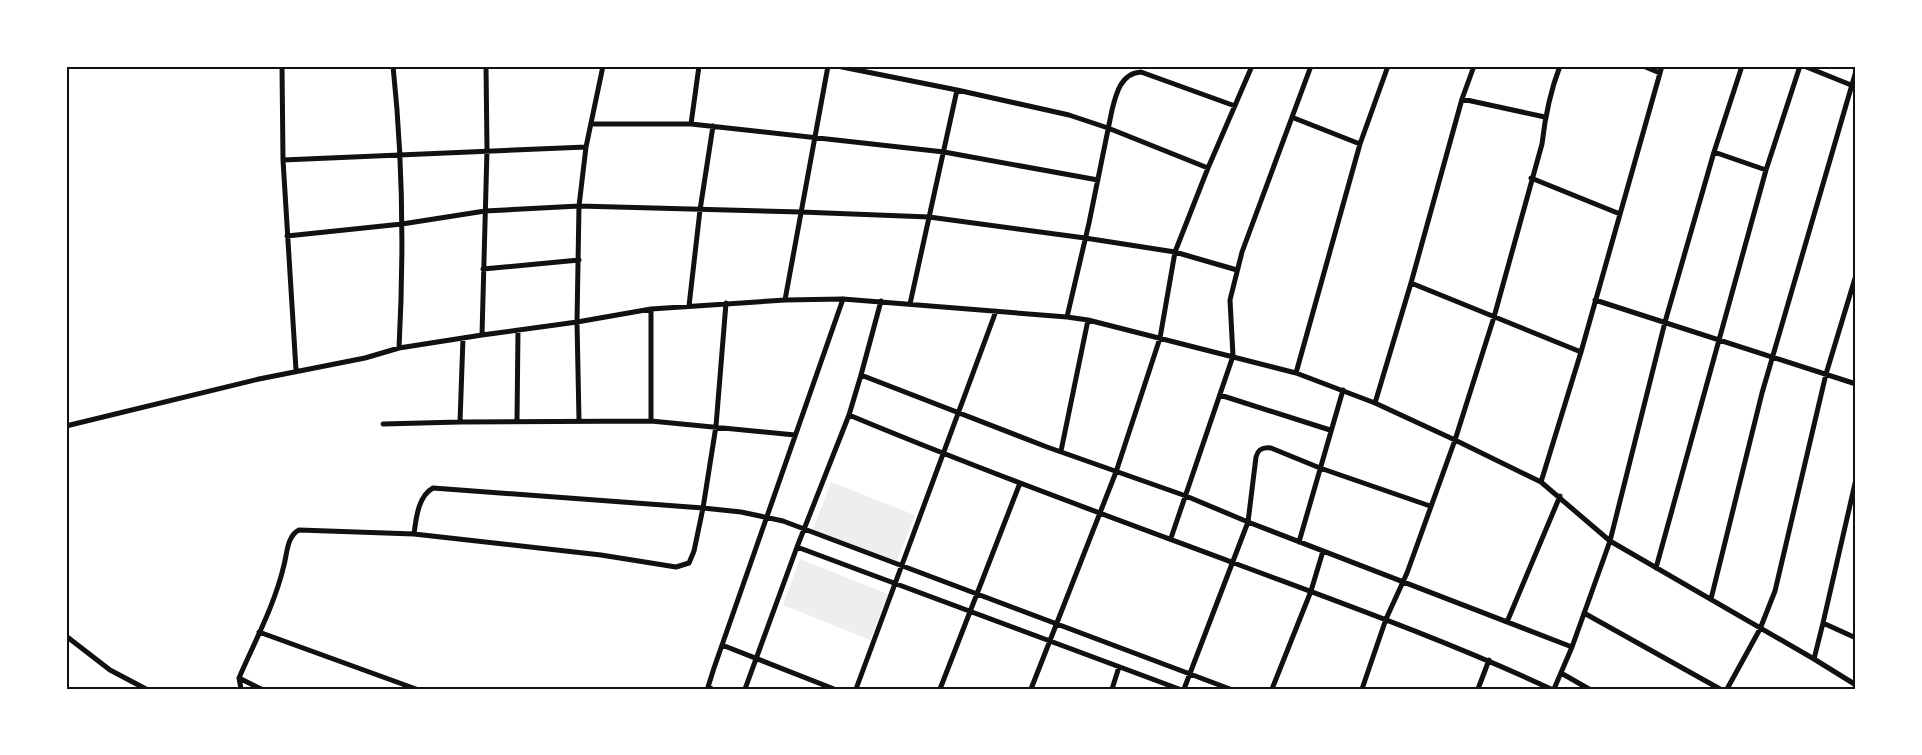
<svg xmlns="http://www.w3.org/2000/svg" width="1922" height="755" viewBox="0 0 1922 755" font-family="Jost,sans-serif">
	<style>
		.green { fill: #eee }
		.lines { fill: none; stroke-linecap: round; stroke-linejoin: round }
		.minor { stroke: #111; stroke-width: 5 }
		.neatline { fill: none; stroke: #111; stroke-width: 2 }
	</style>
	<rect width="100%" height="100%" fill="#fff"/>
	<path class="green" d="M 831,482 L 915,515 L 897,561 L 813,530 Z
		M 800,559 L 888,594 L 870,640 L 783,605 Z"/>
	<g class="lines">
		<path class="minor" d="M 282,66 L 283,160 L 296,370
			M 393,66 C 403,160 404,254 399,348
			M 837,66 L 957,90 L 1069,115 L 1108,128 L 1208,168
			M 1643,66 L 1660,73
			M 1804,66 L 1856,87
			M 1462,99 L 1545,117
			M 1294,118 L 1360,144
			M 591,124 L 691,124 L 944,152 L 1098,180
			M 691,124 L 699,66
			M 1714,152 L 1766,170
			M 283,160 L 586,147
			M 1531,178 L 1620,214
			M 287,236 L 402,224 L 485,211 L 579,206 L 801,212 L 929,217 L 1085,238 L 1175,252 L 1237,270
			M 483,269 L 579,260
			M 1411,283 L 1581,352
			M 785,300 L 828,66
			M 1595,300 L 1856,384
			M 910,304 L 957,90
			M 689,306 L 700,210 L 713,126
			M 1067,317 L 1089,223 L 1112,110 C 1116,94 1121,73 1141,72 L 1235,106
			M 482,335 L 487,150 L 486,66
			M 1296,373 L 1360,144 L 1388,66
			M 861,375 L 1047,447 L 1186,496 L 1248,522 L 1184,689
			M 1220,395 L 1330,430
			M 1375,403 L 1411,283 L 1462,99 L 1474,66
			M 849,415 C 976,468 1105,515 1234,563 C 1341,603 1448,641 1551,689
			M 579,420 L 577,322 L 579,206 L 586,147 L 603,66
			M 517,421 L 518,330
			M 651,421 L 651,309
			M 460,422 L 463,338
			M 383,424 L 460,422 L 651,421 L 795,435
			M 66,426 L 259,379 L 365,358 L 399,348 L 482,335 L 577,322 L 651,309 L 785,300 L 843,299 L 1067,317 L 1088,320 L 1296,373 L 1375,403 L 1455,440 L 1541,482 L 1610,541 L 1814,659 L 1856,685
			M 1061,451 L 1088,320
			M 1541,482 L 1581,352 L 1662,66
			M 1430,506 L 1320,468 L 1271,448 C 1263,447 1258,449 1256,457 L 1248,522 L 1572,647
			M 414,534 C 416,519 418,496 433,488 L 703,508 L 741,512 L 783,521 L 1230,689
			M 1171,538 L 1233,356 L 1230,300 L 1242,252 L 1311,66
			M 1299,542 L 1343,390
			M 797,547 L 1179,689
			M 1656,568 L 1766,170 L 1800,66
			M 1711,599 L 1762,393 L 1856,71
			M 1584,613 L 1720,689
			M 1507,622 L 1560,496
			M 1823,623 L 1856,638
			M 259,632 L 416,689
			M 66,636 L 110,670 L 146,689
			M 722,645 L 834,689
			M 1814,659 L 1823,623 L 1856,479
			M 1561,673 L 1589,689
			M 239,678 C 255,641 275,604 284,565 C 287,554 287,536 299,530 L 414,534 L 601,555 L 676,567 L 689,563 L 694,551 L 703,508 L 716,426 L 726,303
			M 241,689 L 239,678 L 261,689
			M 712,689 L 708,687 L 714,668 L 843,299
			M 745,689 L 797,547 L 849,415 L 861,375 L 881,301
			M 856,689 L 996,311
			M 940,689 L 1020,483
			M 1031,689 L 1116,472 L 1160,338 L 1175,252 L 1208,168 L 1252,66
			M 1112,689 L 1119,667
			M 1272,689 L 1311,591 L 1323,551
			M 1362,689 L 1386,619 L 1407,573 L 1455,440 L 1494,317 L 1542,144 C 1545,117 1550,92 1560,66
			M 1478,689 L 1489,660
			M 1554,689 L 1572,647 L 1610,541 L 1665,322 L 1714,152 L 1742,66
			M 1727,689 L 1760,629 L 1775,591 L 1826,374 L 1856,275"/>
	</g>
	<rect width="1922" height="755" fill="none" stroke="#ffffff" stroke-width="135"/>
	<rect x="68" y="68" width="1786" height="620" class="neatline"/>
</svg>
